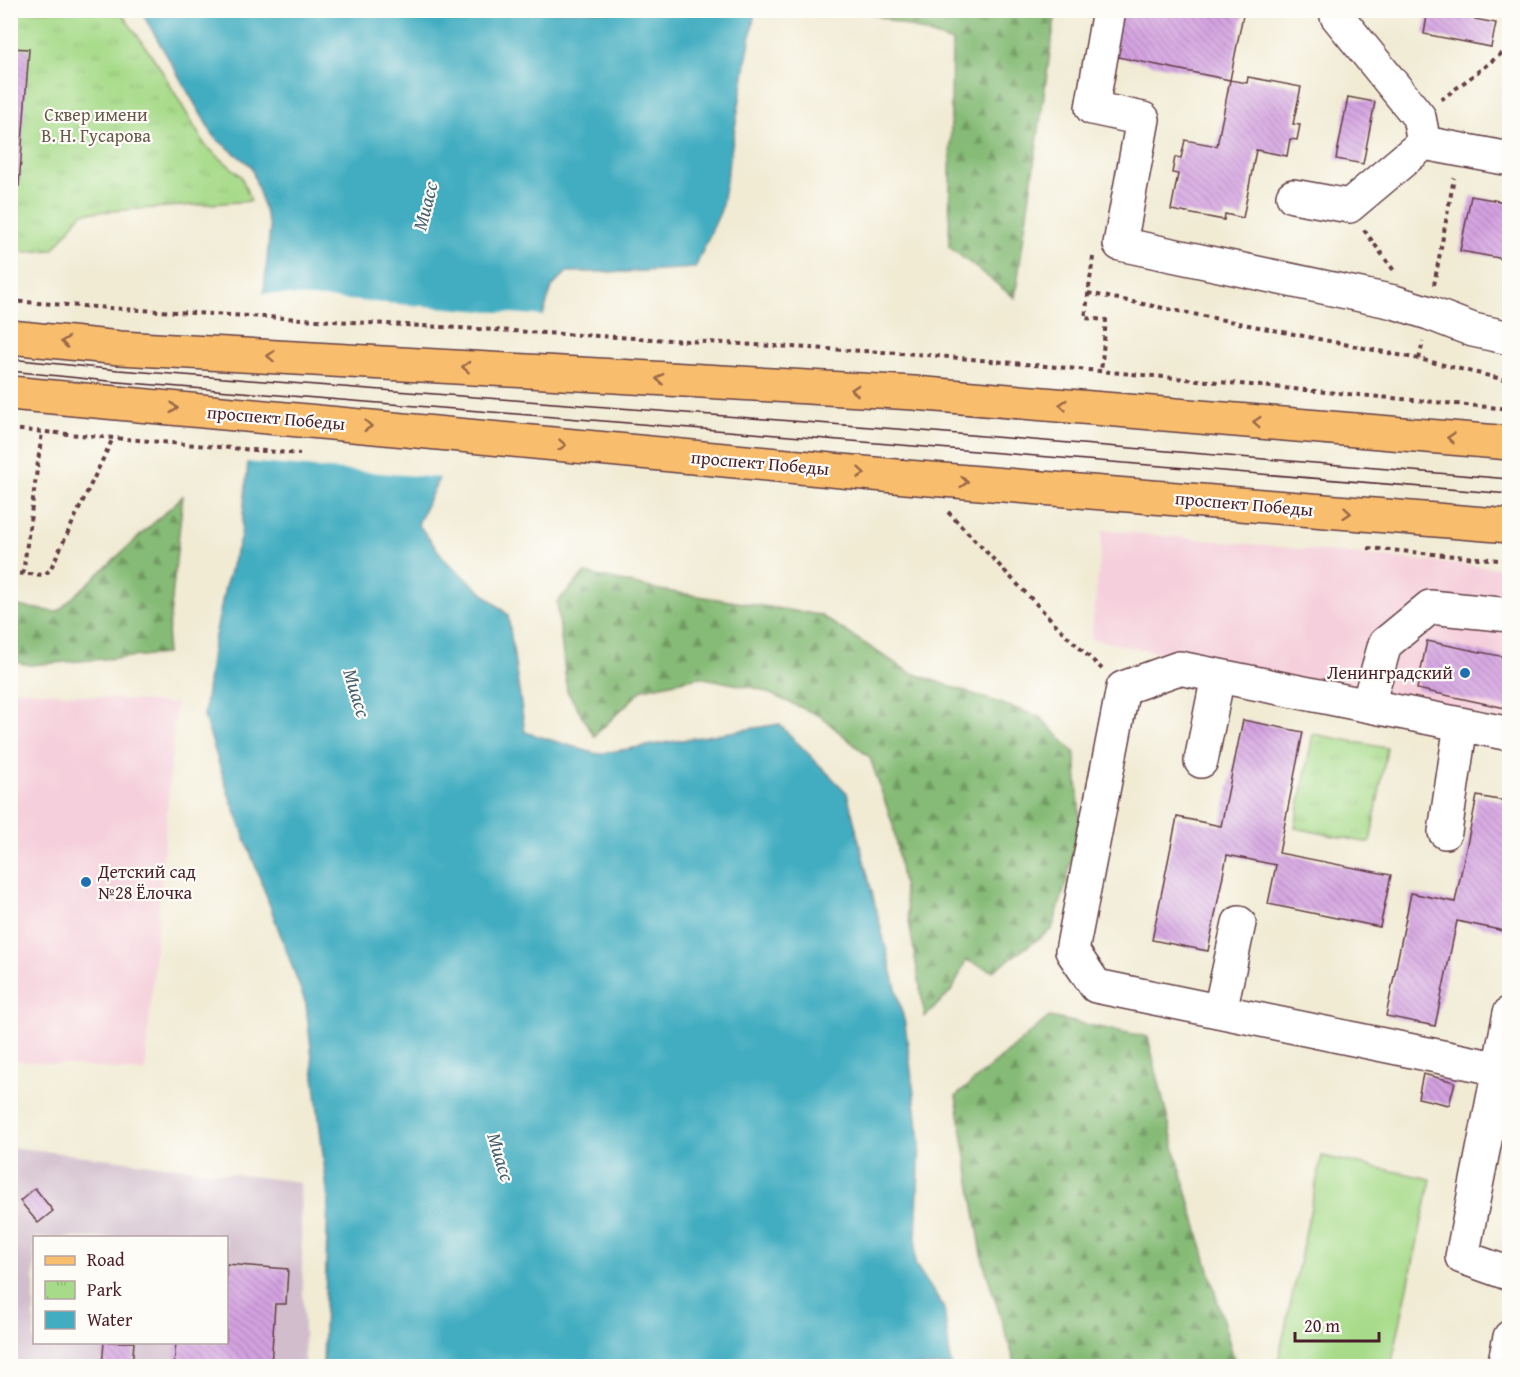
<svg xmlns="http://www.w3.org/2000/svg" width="1520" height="1377" viewBox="0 0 1520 1377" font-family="'Gentium Book Plus',serif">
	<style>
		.built { fill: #f5cfdb }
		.industrial { fill: #d1bdcc; fill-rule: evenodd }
		.forest { fill: url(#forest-firs); stroke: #686d50; stroke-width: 1.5 }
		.park { fill: url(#park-tufts); stroke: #787d5a; stroke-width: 1.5 }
		.pitch { fill: #a7db8a; stroke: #787d5a; stroke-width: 1.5 }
		.water { fill: #42adc1; stroke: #466676; stroke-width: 1.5 }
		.pier { fill: #f1ebd4 }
		.building { fill: url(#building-back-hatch) }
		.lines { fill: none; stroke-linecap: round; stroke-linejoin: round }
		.minor-casing { stroke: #633e44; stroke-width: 36 }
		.major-casing { stroke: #633e44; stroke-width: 36 }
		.path { stroke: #633e44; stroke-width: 4; stroke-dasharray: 4.5 4.5; stroke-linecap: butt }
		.minor { stroke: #fff; stroke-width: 33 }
		.major { stroke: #f9be6d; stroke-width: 33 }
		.tram { stroke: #4a1f2b; stroke-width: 1.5 }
		.oneway { stroke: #996749 }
		.poi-dot { fill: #1f6fb2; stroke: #fdfcf7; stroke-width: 2 }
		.labels { text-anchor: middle; stroke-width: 4.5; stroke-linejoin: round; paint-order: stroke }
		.park-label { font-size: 18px; fill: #665748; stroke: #fdfcf7 }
		.street-label { font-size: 18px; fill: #4a1f2b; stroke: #fdfcf7 }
		.poi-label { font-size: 18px; fill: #4a1f2b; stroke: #fdfcf7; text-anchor: end }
		.water-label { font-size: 20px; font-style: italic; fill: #465f6e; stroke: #fdfcf7 }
	</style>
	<defs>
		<pattern id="forest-firs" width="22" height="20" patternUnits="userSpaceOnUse" patternTransform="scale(1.5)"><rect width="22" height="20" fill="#85bb76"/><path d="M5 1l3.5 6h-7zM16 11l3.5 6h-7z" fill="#6f9761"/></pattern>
		<pattern id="park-tufts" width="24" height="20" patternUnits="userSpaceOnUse" patternTransform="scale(1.5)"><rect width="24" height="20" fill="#a7db8a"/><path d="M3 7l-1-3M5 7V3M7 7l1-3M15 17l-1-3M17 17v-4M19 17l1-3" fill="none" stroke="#91bc77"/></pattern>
		<pattern id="building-back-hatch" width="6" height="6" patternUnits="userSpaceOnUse" patternTransform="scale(1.5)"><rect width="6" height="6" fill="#d4a2e1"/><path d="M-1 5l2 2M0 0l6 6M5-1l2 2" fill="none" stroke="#ae83b7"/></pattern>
	</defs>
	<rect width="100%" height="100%" fill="#fdfcf7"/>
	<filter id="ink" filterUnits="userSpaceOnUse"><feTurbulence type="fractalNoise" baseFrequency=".0167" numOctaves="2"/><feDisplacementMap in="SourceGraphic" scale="12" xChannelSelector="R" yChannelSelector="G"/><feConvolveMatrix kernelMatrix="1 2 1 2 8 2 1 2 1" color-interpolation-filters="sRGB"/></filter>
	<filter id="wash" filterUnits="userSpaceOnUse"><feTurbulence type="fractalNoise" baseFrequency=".008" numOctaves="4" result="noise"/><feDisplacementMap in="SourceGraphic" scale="24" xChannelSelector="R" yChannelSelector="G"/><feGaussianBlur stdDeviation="1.35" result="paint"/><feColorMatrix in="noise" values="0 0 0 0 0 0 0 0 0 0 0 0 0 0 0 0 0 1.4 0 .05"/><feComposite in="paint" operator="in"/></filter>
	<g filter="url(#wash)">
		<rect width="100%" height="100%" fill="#f1ebd4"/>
		<path class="built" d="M 1103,530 L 1509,569 L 1509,722 L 1091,639 Z
			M 11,689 L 176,704 L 145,1072 L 11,1060 Z"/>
		<path class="industrial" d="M 11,1147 L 300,1182 L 305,1366 L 11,1366 ZM 34,1238 L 226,1238 L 226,1342 L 34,1342 Z"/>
		<path class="forest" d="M 865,11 L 1056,11 L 1015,298 L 949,247 L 952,42 Z
			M 183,496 L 166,654 L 30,665 L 11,661 L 11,605 L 57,612 Z
			M 585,573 L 660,590 L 820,615 L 909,672 L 1040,717 L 1075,753 L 1080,820 L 1066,884 L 1052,929 L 993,971 L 966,960 L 953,989 L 925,1017 L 893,825 L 870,758 L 820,716 L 759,689 L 699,677 L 643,689 L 594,736 L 567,691 L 557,602 Z
			M 1049,1017 L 1148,1037 L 1175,1150 L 1236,1366 L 1016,1366 L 983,1261 L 956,1096 Z"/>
		<path class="park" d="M 11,11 L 120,11 L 159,66 L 205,145 L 241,176 L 251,201 L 82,213 L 53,250 L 11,253 Z
			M 1313,734 L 1387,748 L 1370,843 L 1295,828 Z"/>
		<path class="pitch" d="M 1322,1156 L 1431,1179 L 1391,1366 L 1277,1366 Z"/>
		<path class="water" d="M 141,11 L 755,11 L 721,210 L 695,268 L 628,272 L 567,272 L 552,287 L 537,334 L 450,454 L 418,524 L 446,561 L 508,615 L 525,732 L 597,754 L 779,724 L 847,793 L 905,1024 L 920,1141 L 915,1264 L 944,1308 L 951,1366 L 323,1366 L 328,1200 L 306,1004 L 227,789 L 204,716 L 212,651 L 225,587 L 241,536 L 270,228 L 251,166 L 214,137 Z"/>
		<path class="pier" d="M 261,293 L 546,316 L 539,336 L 453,456 L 442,478 L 245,462 Z"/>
		<g id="blocks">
			<path class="building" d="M 1136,10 L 1244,10 L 1230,80 L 1113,56 L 1121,14 L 1134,17 Z
				M 1428,10 L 1496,23 L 1491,47 L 1424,34 Z
				M 10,48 L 29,49 L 19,186 L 10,186 Z
				M 1248,77 L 1301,87 L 1293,124 L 1300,125 L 1297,140 L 1290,139 L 1287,156 L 1256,150 L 1243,218 L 1225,214 L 1224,220 L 1171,210 L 1178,174 L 1172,173 L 1175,157 L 1181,158 L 1185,140 L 1217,146 L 1230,80 L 1247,83 Z
				M 1348,97 L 1375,102 L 1363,164 L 1336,159 Z
				M 1471,196 L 1510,203 L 1510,260 L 1460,251 Z
				M 1427,641 L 1510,658 L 1510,709 L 1417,689 Z
				M 1243,720 L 1303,732 L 1279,853 L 1391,875 L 1380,927 L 1268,904 L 1276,865 L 1227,855 L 1208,951 L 1152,940 L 1177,817 L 1221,826 Z
				M 1477,796 L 1510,802 L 1509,932 L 1457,921 L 1435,1026 L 1386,1016 L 1411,893 L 1455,902 Z
				M 1423,1074 L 1455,1082 L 1449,1105 L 1418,1098 Z
				M 35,1188 L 53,1211 L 38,1223 L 20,1201 Z
				M 226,1264 L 288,1269 L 286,1304 L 275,1304 L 271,1366 L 174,1366 L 176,1342 L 226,1342 Z
				M 104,1342 L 134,1342 L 132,1366 L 102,1366 Z"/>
		</g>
	</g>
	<g filter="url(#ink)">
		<use href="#blocks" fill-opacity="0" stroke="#633e44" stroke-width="1.5"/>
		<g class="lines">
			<defs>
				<path id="minor" d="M 1109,10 L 1092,108 L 1143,119 L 1120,244 L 1394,302 L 1429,313 L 1473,330 L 1510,338
					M 1338,10 L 1337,16 L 1419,117 L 1424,143
					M 1424,143 L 1510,159
					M 1293,196 L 1349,206 L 1424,143
					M 1368,705 L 1385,644 L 1430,607 L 1510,615
					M 1510,734 L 1179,668 L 1123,688 L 1072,951 L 1096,986 L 1510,1071
					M 1201,761 L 1218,676
					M 1445,832 L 1461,724
					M 1220,1011 L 1239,923
					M 1510,1013 L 1462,1257 L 1510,1274
					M 1504,1366 L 1510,1337"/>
				<path id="major" d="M 10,337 L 120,348 L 914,393 L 1510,443
					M 10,393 L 906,477 L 1510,526"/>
			</defs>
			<use href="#minor" class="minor-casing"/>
			<use href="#major" class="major-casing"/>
			<path class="path" d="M 1441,100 L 1510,47
				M 1364,230 L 1395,272
				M 1093,257 L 1085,318 L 1106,320 L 1101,372
				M 1434,285 L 1454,178
				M 1088,293 L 1419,359 L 1510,381
				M 10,301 L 124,309 L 916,354 L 1510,409
				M 1419,359 L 1423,341
				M 10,429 L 300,454
				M 948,512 L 1067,636 L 1102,669
				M 1368,548 L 1510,561
				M 10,573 L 44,575 L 50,570 L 113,438
				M 23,574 L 42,432"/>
			<use href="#minor" class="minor"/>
			<use href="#major" class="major"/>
			<path class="tram" d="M 10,359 L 118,370 L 910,430 L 1510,479
				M 10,371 L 118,382 L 1510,494"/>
		</g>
		<defs><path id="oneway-chevron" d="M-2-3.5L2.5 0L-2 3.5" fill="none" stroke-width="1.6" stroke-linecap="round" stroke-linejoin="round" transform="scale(1.5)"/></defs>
		<g class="oneway">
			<use href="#oneway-chevron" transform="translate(65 342) rotate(-174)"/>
			<use href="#oneway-chevron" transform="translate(271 356) rotate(-177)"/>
			<use href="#oneway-chevron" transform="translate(466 367) rotate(-177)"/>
			<use href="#oneway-chevron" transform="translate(660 379) rotate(-177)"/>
			<use href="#oneway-chevron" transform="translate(855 390) rotate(-177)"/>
			<use href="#oneway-chevron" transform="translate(1063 405) rotate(-175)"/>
			<use href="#oneway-chevron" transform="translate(174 408) rotate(5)"/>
			<use href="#oneway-chevron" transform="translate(1257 422) rotate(-175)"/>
			<use href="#oneway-chevron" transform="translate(368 426) rotate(5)"/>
			<use href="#oneway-chevron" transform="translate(1451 438) rotate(-175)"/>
			<use href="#oneway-chevron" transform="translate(562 445) rotate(5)"/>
			<use href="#oneway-chevron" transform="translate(861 473) rotate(5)"/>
			<use href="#oneway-chevron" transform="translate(964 482) rotate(5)"/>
			<use href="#oneway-chevron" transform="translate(1347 513) rotate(5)"/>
		</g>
	</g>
	<g class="poi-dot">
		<circle cx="1465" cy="673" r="6"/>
		<circle cx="86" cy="882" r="6"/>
	</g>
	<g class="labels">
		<g class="park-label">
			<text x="96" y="121">Сквер имени<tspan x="96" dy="21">В. Н. Гусарова</tspan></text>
		</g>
		<g class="street-label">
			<text transform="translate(276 418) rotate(5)" y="6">проспект Победы</text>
			<text transform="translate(760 463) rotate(5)" y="6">проспект Победы</text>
			<text transform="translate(1244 504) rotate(5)" y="6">проспект Победы</text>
		</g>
		<g class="poi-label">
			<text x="1453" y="679">Ленинградский</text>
			<text x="98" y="878" text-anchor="start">Детский сад<tspan x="98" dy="21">№28 Ёлочка</tspan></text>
		</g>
		<g class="water-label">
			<text transform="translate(425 206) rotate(-76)" y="7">Миасс</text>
			<text transform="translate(357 693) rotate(73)" y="7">Миасс</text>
			<text transform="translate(501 1157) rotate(73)" y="7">Миасс</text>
		</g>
	</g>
	<rect width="1520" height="1377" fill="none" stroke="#fdfcf7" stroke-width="36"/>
	<rect x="33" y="1236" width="195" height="108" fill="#fdfcf7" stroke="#b5a4a5" stroke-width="1.5"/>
	<rect x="45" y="1256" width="30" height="9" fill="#f9be6d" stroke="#b5a4a5" stroke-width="1.5"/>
	<text x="87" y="1266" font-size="18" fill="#4a1f2b">Road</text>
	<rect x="45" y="1281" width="30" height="18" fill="url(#park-tufts)" stroke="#b5a4a5" stroke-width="1.5"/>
	<text x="87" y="1296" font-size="18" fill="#4a1f2b">Park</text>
	<rect x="45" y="1311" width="30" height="18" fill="#42adc1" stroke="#b5a4a5" stroke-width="1.5"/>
	<text x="87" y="1326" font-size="18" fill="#4a1f2b">Water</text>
	<path d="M1295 1332v9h84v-9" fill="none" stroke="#4a1f2b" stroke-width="3"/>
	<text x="1304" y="1332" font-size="18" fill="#4a1f2b" stroke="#fdfcf7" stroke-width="4.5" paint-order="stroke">20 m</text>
</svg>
